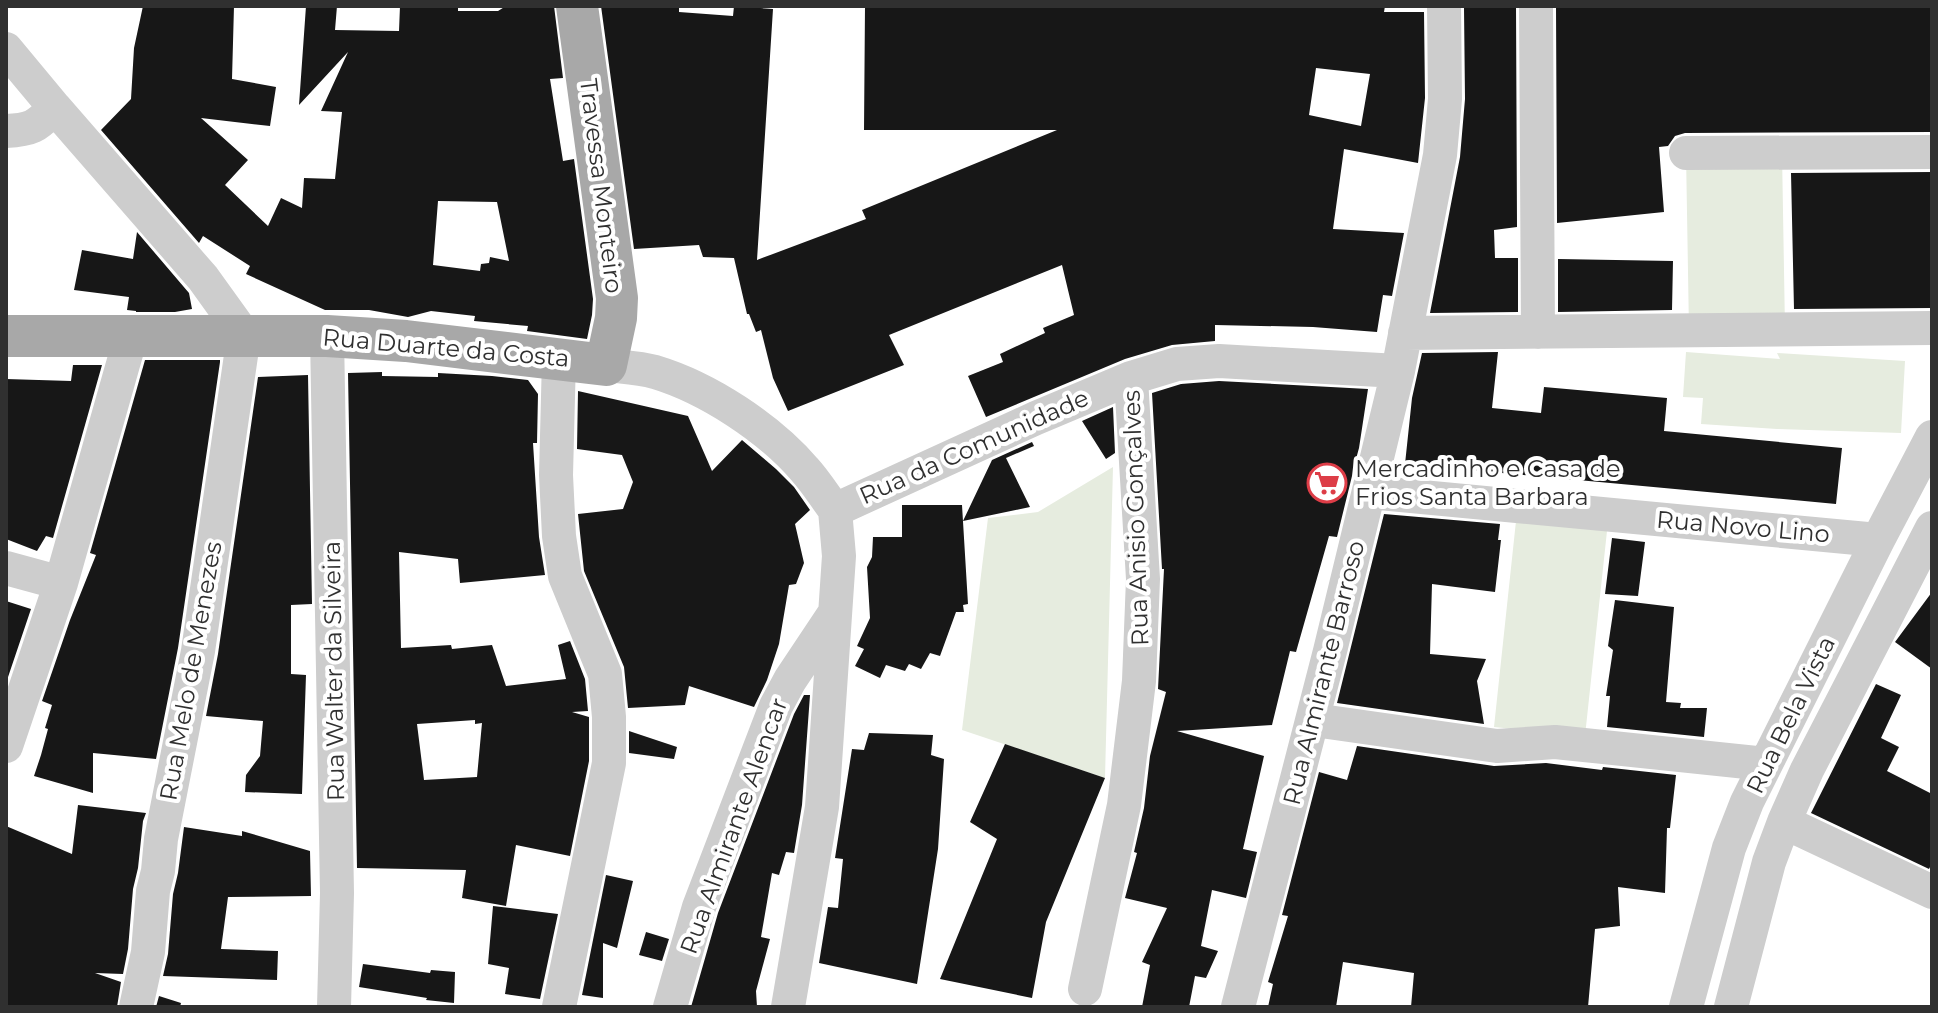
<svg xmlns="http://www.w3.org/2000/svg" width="1938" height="1013" viewBox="0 0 1938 1013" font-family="Montserrat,sans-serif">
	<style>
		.green { fill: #e6ecdf }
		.building { fill: #171717; fill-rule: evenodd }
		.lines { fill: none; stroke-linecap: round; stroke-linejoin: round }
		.minor { stroke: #cdcdcd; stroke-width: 34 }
		.major { stroke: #a8a8a8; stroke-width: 42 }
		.labels { text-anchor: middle; stroke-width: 8; stroke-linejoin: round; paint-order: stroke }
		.street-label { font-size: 24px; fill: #303030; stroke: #fff }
		.poi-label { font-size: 24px; fill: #303030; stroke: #fff; text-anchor: start }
	</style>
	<rect width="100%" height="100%" fill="#fff"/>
	<path class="green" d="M 1782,152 L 1785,329 L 1689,331 L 1686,153 Z
		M 1686,352 L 1780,359 L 1777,353 L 1905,361 L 1901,433 L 1777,429 L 1701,424 L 1703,398 L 1683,397 Z
		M 1113,467 L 1105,778 L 962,730 L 988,518 L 1038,512 Z
		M 1516,521 L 1607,531 L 1585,736 L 1494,727 Z"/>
	<path class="building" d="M 143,6 L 234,6 L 232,79 L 276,87 L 270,126 L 201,118 L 248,160 L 225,185 L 268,226 L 281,198 L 302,208 L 304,178 L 335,179 L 342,112 L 321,111 L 348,52 L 299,105 L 306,6 L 337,6 L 335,30 L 399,31 L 400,6 L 458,6 L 458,11 L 498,11 L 506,6 L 554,6 L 563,78 L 550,79 L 563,161 L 574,159 L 593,299 L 592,315 L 587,339 L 527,331 L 528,326 L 474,321 L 475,316 L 431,311 L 408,317 L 369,310 L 325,310 L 246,274 L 250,266 L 203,236 L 199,243 L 101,130 L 131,99 L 134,48 ZM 438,201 L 497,202 L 509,261 L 490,257 L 489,263 L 481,264 L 480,271 L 433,265 Z
		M 601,6 L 679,8 L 679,12 L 733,16 L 734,6 L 773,9 L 757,260 L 866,219 L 862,210 L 1057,130 L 864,130 L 865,6 L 1385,6 L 1384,12 L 1424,12 L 1425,98 L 1418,163 L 1344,149 L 1333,229 L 1404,233 L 1392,296 L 1383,295 L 1377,332 L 1313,327 L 1215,325 L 1215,341 L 1172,345 L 1125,359 L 986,417 L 968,376 L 1003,362 L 1000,354 L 1045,333 L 1043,328 L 1074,315 L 1062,265 L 889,335 L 904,365 L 788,411 L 773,378 L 761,330 L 756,332 L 749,314 L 747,314 L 734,258 L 703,257 L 699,245 L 634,249 ZM 1316,68 L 1370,74 L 1361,126 L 1309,115 Z
		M 1496,6 L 1516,6 L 1517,227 L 1494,230 L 1495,258 L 1518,258 L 1518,312 L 1430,313 L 1460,157 L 1465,99 L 1464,8 L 1496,8 Z
		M 1556,6 L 1932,6 L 1932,132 L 1685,133 L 1675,136 L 1668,146 L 1659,147 L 1664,212 L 1557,223 Z
		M 1932,172 L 1932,308 L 1794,309 L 1791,173 Z
		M 137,232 L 189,293 L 192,309 L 175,312 L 136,312 L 136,311 L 127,310 L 129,297 L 74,290 L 82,250 L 133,259 Z
		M 1558,259 L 1673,261 L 1672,310 L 1558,312 Z
		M 1498,352 L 1492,408 L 1541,413 L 1544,387 L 1667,398 L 1664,431 L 1842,448 L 1836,504 L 1405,464 L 1412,398 L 1422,353 Z
		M 145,360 L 220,360 L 220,362 L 178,648 L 156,759 L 93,753 L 93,793 L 34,776 L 41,755 L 48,729 L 45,728 L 52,705 L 42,701 L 70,620 L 96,555 L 90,553 Z
		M 73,365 L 102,365 L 53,538 L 46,536 L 37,551 L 6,539 L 6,379 L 71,381 Z
		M 382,372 L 382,376 L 438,377 L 438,373 L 492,376 L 528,380 L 538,394 L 537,443 L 533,443 L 539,537 L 545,575 L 460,583 L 458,559 L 399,552 L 401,648 L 451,645 L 452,649 L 492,645 L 506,686 L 566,679 L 558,645 L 570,641 L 585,679 L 588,711 L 572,712 L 589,717 L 589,761 L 570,856 L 516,845 L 506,906 L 462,898 L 466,870 L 357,868 L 348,373 ZM 475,720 L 475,724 L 482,723 L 477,777 L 424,780 L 417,724 Z
		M 308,375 L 312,604 L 291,605 L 291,674 L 306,675 L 302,794 L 245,792 L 246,775 L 260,756 L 263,721 L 206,716 L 218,654 L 258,377 Z
		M 1219,381 L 1368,389 L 1359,448 L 1356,459 L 1354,459 L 1352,476 L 1337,537 L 1329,536 L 1296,652 L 1290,651 L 1272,725 L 1177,731 L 1264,756 L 1243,849 L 1257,852 L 1246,898 L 1212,890 L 1201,946 L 1218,951 L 1206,978 L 1195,976 L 1189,1007 L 1142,1007 L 1150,965 L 1142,962 L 1167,908 L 1125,898 L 1137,853 L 1134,852 L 1144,808 L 1150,756 L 1166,692 L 1158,689 L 1164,569 L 1162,569 L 1152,393 L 1181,384 Z
		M 578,391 L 688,416 L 712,471 L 742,440 L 776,469 L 794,487 L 810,510 L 795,524 L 804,563 L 796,584 L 789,585 L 779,644 L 767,680 L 754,707 L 689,686 L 685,705 L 628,708 L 624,667 L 584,571 L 578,514 L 623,509 L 633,482 L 622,455 L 577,449 Z
		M 1113,407 L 1115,453 L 1106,459 L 1082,421 Z
		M 1032,442 L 1034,446 L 1006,458 L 1030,507 L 963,521 L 992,460 Z
		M 902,505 L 962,505 L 968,604 L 963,605 L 964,612 L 956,612 L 940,656 L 930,653 L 921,669 L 909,664 L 905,671 L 886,665 L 880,678 L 855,666 L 864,649 L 857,646 L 870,618 L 867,567 L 872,557 L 873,537 L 902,537 Z
		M 1384,514 L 1500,524 L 1498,540 L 1501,540 L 1495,592 L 1432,584 L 1430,654 L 1486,659 L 1477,681 L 1484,724 L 1337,703 Z
		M 1612,538 L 1645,542 L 1638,596 L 1605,594 Z
		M 1932,592 L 1932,669 L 1895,642 Z
		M 1615,600 L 1674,607 L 1666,702 L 1681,703 L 1680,708 L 1707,708 L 1704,737 L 1607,727 L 1610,696 L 1606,696 L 1613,650 L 1608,646 Z
		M 6,601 L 31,609 L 6,683 Z
		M 1876,684 L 1901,695 L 1881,738 L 1899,747 L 1887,771 L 1932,794 L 1932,863 L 1929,869 L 1811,813 Z
		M 804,695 L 810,695 L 802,805 L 794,853 L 786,852 L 779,875 L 772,873 L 761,937 L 770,939 L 756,991 L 757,1007 L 691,1007 L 718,913 L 794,714 Z
		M 629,731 L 677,747 L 674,759 L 629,753 Z
		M 869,733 L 933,735 L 931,755 L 944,759 L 938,849 L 917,984 L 819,963 L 828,907 L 838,908 L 843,859 L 835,858 L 852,749 L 864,750 Z
		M 1005,744 L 1105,778 L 1046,922 L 1032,998 L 940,979 L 997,839 L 970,822 Z
		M 1357,746 L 1494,766 L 1546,763 L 1602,770 L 1603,767 L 1676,775 L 1670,828 L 1667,828 L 1665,893 L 1618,887 L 1620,926 L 1595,929 L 1588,1007 L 1411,1007 L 1414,973 L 1343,962 L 1336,1007 L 1268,1007 L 1273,984 L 1268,982 L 1288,916 L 1282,915 L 1319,772 L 1347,780 Z
		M 78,805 L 146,813 L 143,821 L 138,868 L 133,889 L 128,949 L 123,974 L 95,973 L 121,982 L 117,1007 L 6,1007 L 6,826 L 72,854 Z
		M 184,827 L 242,836 L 242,831 L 310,851 L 311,896 L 228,897 L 221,949 L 278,951 L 277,980 L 163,976 L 168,954 L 173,894 L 178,873 Z
		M 606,875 L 633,881 L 617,948 L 603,943 L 603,998 L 582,995 Z
		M 493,906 L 558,914 L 540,999 L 505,994 L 509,968 L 488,964 Z
		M 646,932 L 669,939 L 662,961 L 639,955 Z
		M 363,964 L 430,973 L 431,970 L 455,972 L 454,1003 L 426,1000 L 427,998 L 359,987 Z
		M 159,996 L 181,1003 L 180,1007 L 156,1007 Z"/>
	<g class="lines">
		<path class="minor" d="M 1536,6 L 1538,332
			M 6,49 L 55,108 L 203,278 L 244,335 L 198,651 L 161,839 L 158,871 L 153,891 L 148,952 L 136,1007
			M 6,131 C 33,130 36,126 55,108
			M 1686,153 L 1932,152
			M 1405,333 L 1932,328
			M 327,336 L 337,893 L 334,1007
			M 606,365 C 622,367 640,368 655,372 C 708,388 769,428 805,470 C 816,482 825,497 835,510
			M 1369,492 L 1878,540
			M 835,510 L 1036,418 L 1131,378 L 1177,364 L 1219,361 L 1398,371
			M 6,568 L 61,583
			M 1313,717 L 1328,722 L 1497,746 L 1555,742 L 1766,764
			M 6,746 L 61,583 L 131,336
			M 1784,822 L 1932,892
			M 1085,989 L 1124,805 L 1139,681 L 1143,579 L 1131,378
			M 559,1007 L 609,763 L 609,717 L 605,674 L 565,576 L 559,536 L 556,475 L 559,358
			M 670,1007 L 699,907 L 776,706 L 790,680 L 834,614
			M 788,1007 L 822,807 L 839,556 L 835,510
			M 1238,1007 L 1330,651 L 1398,371 L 1440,155 L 1445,99 L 1444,6
			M 1686,1007 L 1729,848 L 1747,802 L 1878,540 L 1932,437
			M 1731,1007 L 1769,862 L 1784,822 L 1807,770 L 1932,528"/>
		<path class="major" d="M 6,336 L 327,336 L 406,341 L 606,365 L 616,318 L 617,298 L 577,6"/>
	</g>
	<defs>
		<symbol id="supermarket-ring" viewBox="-11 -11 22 22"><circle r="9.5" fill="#fff" stroke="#dd3d47" stroke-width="1.5"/><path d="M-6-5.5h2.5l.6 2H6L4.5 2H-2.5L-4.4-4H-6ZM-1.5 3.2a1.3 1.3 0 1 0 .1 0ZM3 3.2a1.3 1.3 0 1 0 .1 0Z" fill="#dd3d47"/></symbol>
	</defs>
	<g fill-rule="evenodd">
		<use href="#supermarket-ring" x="1305" y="461" width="44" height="44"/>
	</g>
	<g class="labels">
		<g class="street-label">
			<text transform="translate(601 186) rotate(83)" y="8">Travessa Monteiro</text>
			<text transform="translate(446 348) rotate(5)" y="8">Rua Duarte da Costa</text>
			<text transform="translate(974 447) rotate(-24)" y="8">Rua da Comunidade</text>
			<text transform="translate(1136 518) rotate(-92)" y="8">Rua Anisio Gonçalves</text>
			<text transform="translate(1743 527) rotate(5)" y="8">Rua Novo Lino</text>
			<text transform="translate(191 671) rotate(-80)" y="8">Rua Melo de Menezes</text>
			<text transform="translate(334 671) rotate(-91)" y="8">Rua Walter da Silveira</text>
			<text transform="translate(1324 673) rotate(-76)" y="8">Rua Almirante Barroso</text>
			<text transform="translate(1791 715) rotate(-64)" y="8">Rua Bela Vista</text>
			<text transform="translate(734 826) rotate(-70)" y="8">Rua Almirante Alencar</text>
		</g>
		<g class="poi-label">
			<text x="1355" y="477">Mercadinho e Casa de<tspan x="1355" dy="28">Frios Santa Barbara</tspan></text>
		</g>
	</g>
	<rect width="1938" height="1013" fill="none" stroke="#303030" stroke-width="16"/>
</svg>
